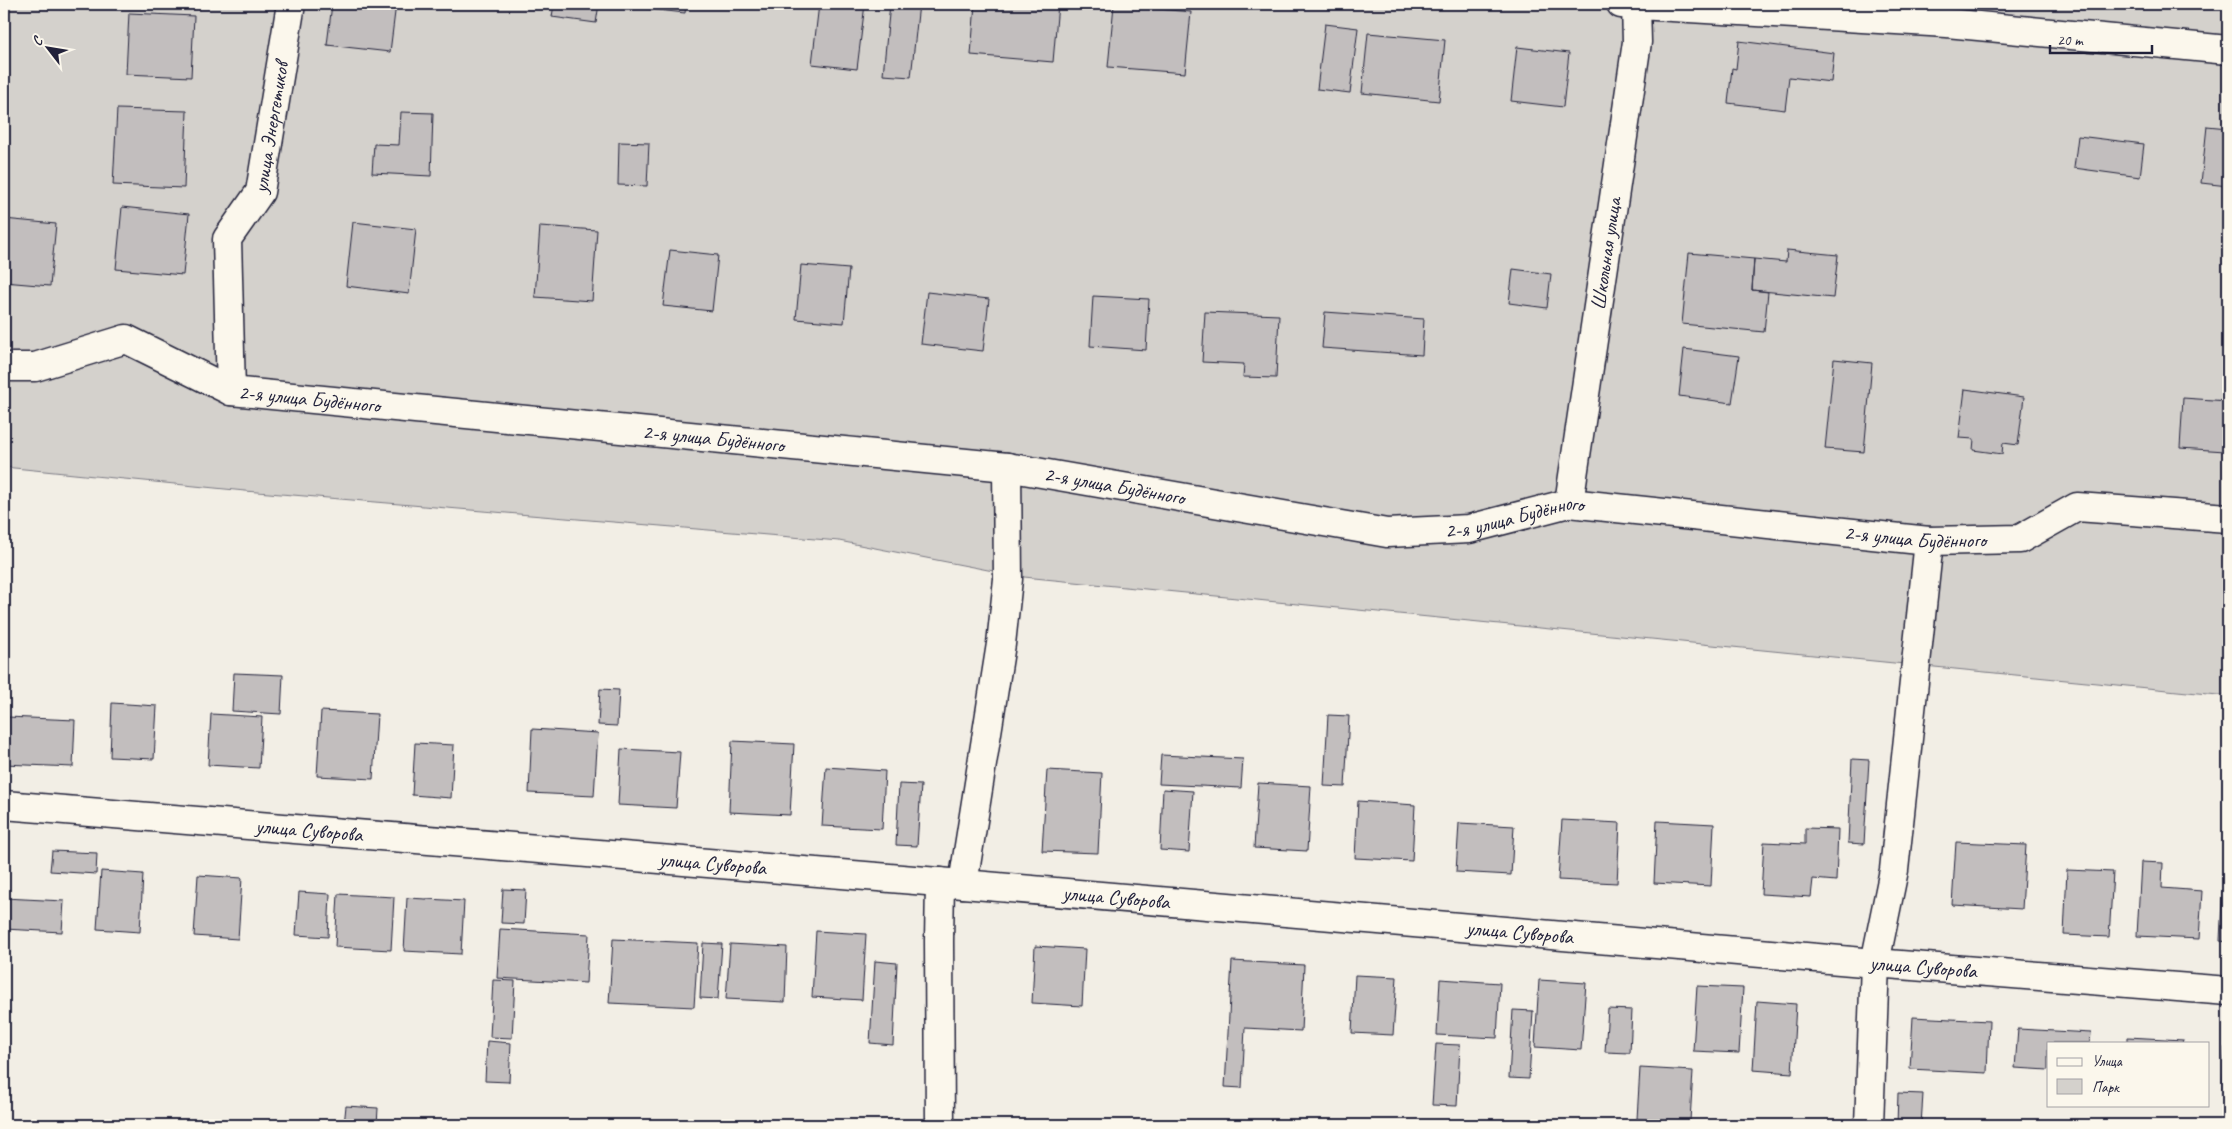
<svg xmlns="http://www.w3.org/2000/svg" width="2232" height="1129" viewBox="0 0 2232 1129" font-family="Caveat,sans-serif">
	<style>
		.green { fill: #d4d1cc; stroke: #7b7a84 }
		.building { fill: #c2bebe; stroke: #22223b }
		.lines { fill: none; stroke-linecap: round; stroke-linejoin: round }
		.street-casing { stroke: #22223b; stroke-width: 31 }
		.street { stroke: #fbf7ec; stroke-width: 28 }
		.labels { text-anchor: middle; stroke-width: 5; stroke-linejoin: round; paint-order: stroke }
		.street-label { font-size: 21px; fill: #22223b; stroke: #fbf7ec }
	</style>
	<rect width="100%" height="100%" fill="#f2eee5"/>
	<filter id="ink" filterUnits="userSpaceOnUse"><feTurbulence type="fractalNoise" baseFrequency=".02" numOctaves="2"/><feDisplacementMap in="SourceGraphic" scale="10" xChannelSelector="R" yChannelSelector="G"/><feConvolveMatrix kernelMatrix="1 2 1 2 8 2 1 2 1" color-interpolation-filters="sRGB"/></filter>
	<g filter="url(#ink)">
		<path class="green" d="M 4,4 L 2228,4 L 2228,696 L 1024,577 L 839,541 L 245,491 L 4,467 Z"/>
		<path class="building" d="M 332,4 L 396,4 L 390,52 L 327,45 Z
			M 554,4 L 599,4 L 596,23 L 552,17 Z
			M 640,4 L 686,4 L 685,13 L 639,8 Z
			M 819,4 L 865,4 L 857,69 L 812,64 Z
			M 890,4 L 919,4 L 911,77 L 883,75 Z
			M 975,4 L 1058,4 L 1053,62 L 971,55 Z
			M 1114,5 L 1191,12 L 1185,73 L 1108,67 Z
			M 129,13 L 194,16 L 191,77 L 126,74 Z
			M 1325,24 L 1358,28 L 1350,93 L 1317,89 Z
			M 1368,33 L 1445,40 L 1439,101 L 1362,93 Z
			M 1739,41 L 1834,53 L 1831,82 L 1789,77 L 1785,110 L 1728,103 L 1732,68 L 1736,69 Z
			M 1517,47 L 1569,53 L 1563,107 L 1511,101 Z
			M 117,109 L 187,111 L 184,188 L 113,185 Z
			M 401,112 L 433,113 L 431,176 L 372,173 L 374,144 L 399,145 Z
			M 2207,126 L 2228,128 L 2228,186 L 2201,183 Z
			M 2078,136 L 2144,144 L 2140,177 L 2074,168 Z
			M 619,142 L 649,143 L 647,186 L 618,185 Z
			M 122,207 L 189,214 L 183,275 L 116,269 Z
			M 4,219 L 56,224 L 50,286 L 4,282 Z
			M 353,222 L 416,229 L 409,294 L 346,286 Z
			M 540,226 L 597,230 L 592,301 L 535,297 Z
			M 670,250 L 718,255 L 712,311 L 663,306 Z
			M 1787,250 L 1838,255 L 1833,298 L 1752,290 L 1754,259 L 1786,262 Z
			M 1689,253 L 1754,259 L 1752,290 L 1768,292 L 1764,332 L 1682,324 Z
			M 801,265 L 849,269 L 844,323 L 796,319 Z
			M 1513,269 L 1551,274 L 1547,308 L 1509,303 Z
			M 927,292 L 989,299 L 983,351 L 921,344 Z
			M 1093,296 L 1149,299 L 1146,350 L 1090,346 Z
			M 1205,312 L 1279,315 L 1276,378 L 1243,377 L 1244,364 L 1202,362 Z
			M 1325,312 L 1424,319 L 1422,355 L 1322,348 Z
			M 1684,349 L 1739,356 L 1732,403 L 1679,396 Z
			M 1834,359 L 1872,363 L 1864,452 L 1825,449 Z
			M 1965,389 L 2024,397 L 2018,445 L 2003,443 L 2002,454 L 1973,450 L 1974,439 L 1959,438 Z
			M 2183,398 L 2228,401 L 2225,451 L 2180,448 Z
			M 234,673 L 283,675 L 281,714 L 232,711 Z
			M 600,689 L 619,690 L 617,726 L 598,725 Z
			M 112,703 L 157,706 L 154,759 L 110,757 Z
			M 321,711 L 377,714 L 373,779 L 317,776 Z
			M 211,714 L 262,717 L 259,768 L 208,765 Z
			M 1328,715 L 1349,716 L 1345,787 L 1324,786 Z
			M 7,717 L 75,720 L 73,767 L 4,764 Z
			M 532,729 L 598,733 L 594,796 L 529,793 Z
			M 732,741 L 794,744 L 790,815 L 729,812 Z
			M 415,743 L 454,745 L 451,798 L 412,795 Z
			M 621,749 L 680,752 L 676,808 L 618,805 Z
			M 1161,755 L 1243,759 L 1241,788 L 1159,784 Z
			M 1852,759 L 1869,760 L 1864,844 L 1848,843 Z
			M 826,767 L 885,771 L 882,829 L 822,826 Z
			M 1047,770 L 1102,773 L 1098,853 L 1042,851 Z
			M 1258,783 L 1311,786 L 1307,851 L 1254,848 Z
			M 899,784 L 921,785 L 917,846 L 896,845 Z
			M 1163,789 L 1193,791 L 1189,852 L 1160,850 Z
			M 1358,801 L 1415,805 L 1412,861 L 1355,858 Z
			M 1562,820 L 1620,823 L 1617,883 L 1558,880 Z
			M 1657,821 L 1714,824 L 1711,886 L 1654,883 Z
			M 1459,823 L 1514,826 L 1511,875 L 1456,872 Z
			M 1805,828 L 1838,829 L 1836,881 L 1813,879 L 1811,897 L 1761,894 L 1764,842 L 1805,844 Z
			M 1956,842 L 2026,845 L 2022,909 L 1952,905 Z
			M 52,851 L 97,853 L 96,874 L 50,871 Z
			M 2141,862 L 2163,863 L 2162,888 L 2202,891 L 2199,939 L 2137,936 Z
			M 2067,870 L 2113,872 L 2109,937 L 2064,935 Z
			M 101,871 L 143,874 L 140,932 L 97,929 Z
			M 198,875 L 242,878 L 238,939 L 194,936 Z
			M 2223,879 L 2228,879 L 2228,942 L 2220,941 Z
			M 503,889 L 526,890 L 524,924 L 501,923 Z
			M 299,892 L 330,894 L 328,937 L 296,935 Z
			M 338,894 L 394,897 L 391,950 L 335,947 Z
			M 4,898 L 64,901 L 62,932 L 4,929 Z
			M 407,898 L 464,901 L 461,954 L 404,951 Z
			M 500,929 L 589,934 L 586,983 L 497,978 Z
			M 816,931 L 866,934 L 862,1000 L 812,997 Z
			M 613,939 L 698,943 L 694,1007 L 609,1003 Z
			M 703,943 L 722,944 L 718,999 L 700,998 Z
			M 730,944 L 787,947 L 785,1002 L 726,999 Z
			M 1035,946 L 1085,949 L 1082,1006 L 1032,1003 Z
			M 875,961 L 897,963 L 893,1045 L 870,1043 Z
			M 1232,961 L 1304,965 L 1301,1031 L 1245,1028 L 1242,1088 L 1225,1087 Z
			M 1355,975 L 1397,977 L 1393,1035 L 1352,1033 Z
			M 1440,979 L 1500,983 L 1497,1038 L 1437,1035 Z
			M 493,980 L 515,981 L 512,1038 L 490,1037 Z
			M 1539,980 L 1586,983 L 1581,1050 L 1535,1047 Z
			M 1697,986 L 1743,988 L 1739,1053 L 1693,1051 Z
			M 1757,1001 L 1796,1004 L 1792,1073 L 1753,1070 Z
			M 1608,1009 L 1632,1010 L 1630,1053 L 1605,1052 Z
			M 1513,1010 L 1533,1011 L 1529,1079 L 1509,1078 Z
			M 1913,1017 L 1989,1021 L 1987,1073 L 1910,1069 Z
			M 2018,1029 L 2091,1033 L 2090,1043 L 2048,1043 L 2048,1070 L 2015,1068 Z
			M 2128,1037 L 2183,1040 L 2182,1043 L 2128,1043 Z
			M 487,1041 L 511,1043 L 509,1082 L 485,1081 Z
			M 1436,1044 L 1460,1045 L 1457,1106 L 1432,1105 Z
			M 2225,1047 L 2228,1047 L 2228,1113 L 2221,1113 Z
			M 1640,1068 L 1693,1071 L 1690,1121 L 1637,1119 Z
			M 1898,1093 L 1923,1094 L 1921,1125 L 1897,1125 Z
			M 346,1106 L 378,1108 L 377,1125 L 344,1125 Z"/>
		<g class="lines">
			<defs>
				<g id="street">
					<path d="M 1621,4 L 1947,23 L 2228,50"/>
					<path id="s1" d="M 4,367 L 35,367 L 126,339 L 231,391 L 1007,467 L 1387,533 L 1469,529 L 1569,503 L 1929,541 L 2020,539 L 2077,507 L 2228,518"/>
					<path id="s2" d="M 231,391 L 227,239 L 260,192 L 291,4"/>
					<path id="s3" d="M 1569,503 L 1637,42 L 1636,4"/>
					<path id="s4" d="M 4,805 L 963,884 L 1875,963 L 2228,991"/>
					<path d="M 963,884 L 1001,644 L 1008,579 L 1007,467"/>
					<path d="M 940,1125 L 939,941 L 940,882"/>
					<path d="M 1869,1125 L 1875,963 L 1894,870 L 1929,541"/>
				</g>
			</defs>
			<use href="#street" class="street-casing"/>
			<use href="#street" class="street"/>
		</g>
	</g>
	<g class="labels">
		<g class="street-label">
			<text dy="7" stroke="none"><textPath href="#s2" startOffset="275">улица Энергетиков</textPath></text>
			<text dy="7" stroke="none"><textPath href="#s3" startOffset="252">Школьная улица</textPath></text>
			<text dy="7" stroke="none"><textPath href="#s1" startOffset="322">2-я улица Будённого</textPath></text>
			<text dy="7" stroke="none"><textPath href="#s1" startOffset="728">2-я улица Будённого</textPath></text>
			<text dy="7" stroke="none"><textPath href="#s1" startOffset="1132">2-я улица Будённого</textPath></text>
			<text dy="7" stroke="none"><textPath href="#s1" startOffset="1538">2-я улица Будённого</textPath></text>
			<text dy="7" stroke="none"><textPath href="#s1" startOffset="1942">2-я улица Будённого</textPath></text>
			<text dy="7" stroke="none"><textPath href="#s4" startOffset="306">улица Суворова</textPath></text>
			<text dy="7" stroke="none"><textPath href="#s4" startOffset="711">улица Суворова</textPath></text>
			<text dy="7" stroke="none"><textPath href="#s4" startOffset="1116">улица Суворова</textPath></text>
			<text dy="7" stroke="none"><textPath href="#s4" startOffset="1521">улица Суворова</textPath></text>
			<text dy="7" stroke="none"><textPath href="#s4" startOffset="1926">улица Суворова</textPath></text>
		</g>
	</g>
	<rect width="2232" height="1129" fill="none" stroke="#fbf7ec" stroke-width="20"/>
	<rect x="10" y="10" width="2212" height="1109" fill="none" stroke="#22223b" stroke-width="2" filter="url(#ink)"/>
	<rect x="2047" y="1042" width="162" height="65" fill="#fbf7ec" stroke="#a4a2a5"/>
	<rect x="2057" y="1058" width="25" height="8" fill="#fbf7ec" stroke="#a4a2a5"/>
	<text x="2092" y="1066" font-size="15" fill="#22223b">Улица</text>
	<rect x="2057" y="1079" width="25" height="15" fill="#d4d1cc" stroke="#a4a2a5"/>
	<text x="2092" y="1092" font-size="15" fill="#22223b">Парк</text>
	<g transform="translate(48 48) rotate(301)" stroke="#fbf7ec" stroke-width="4" paint-order="stroke">
	<path d="M0-4L9 19L0 12L-9 19Z" fill="#22223b"/>
	<text y="-8" font-size="14" font-weight="bold" text-anchor="middle" fill="#22223b">С</text>
	</g>
	<path d="M2050 45v8h102v-8" fill="none" stroke="#22223b" stroke-width="2.5"/>
	<text x="2057" y="45" font-size="15" fill="#22223b" stroke="#fbf7ec" stroke-width="4" paint-order="stroke">20 m</text>
</svg>
